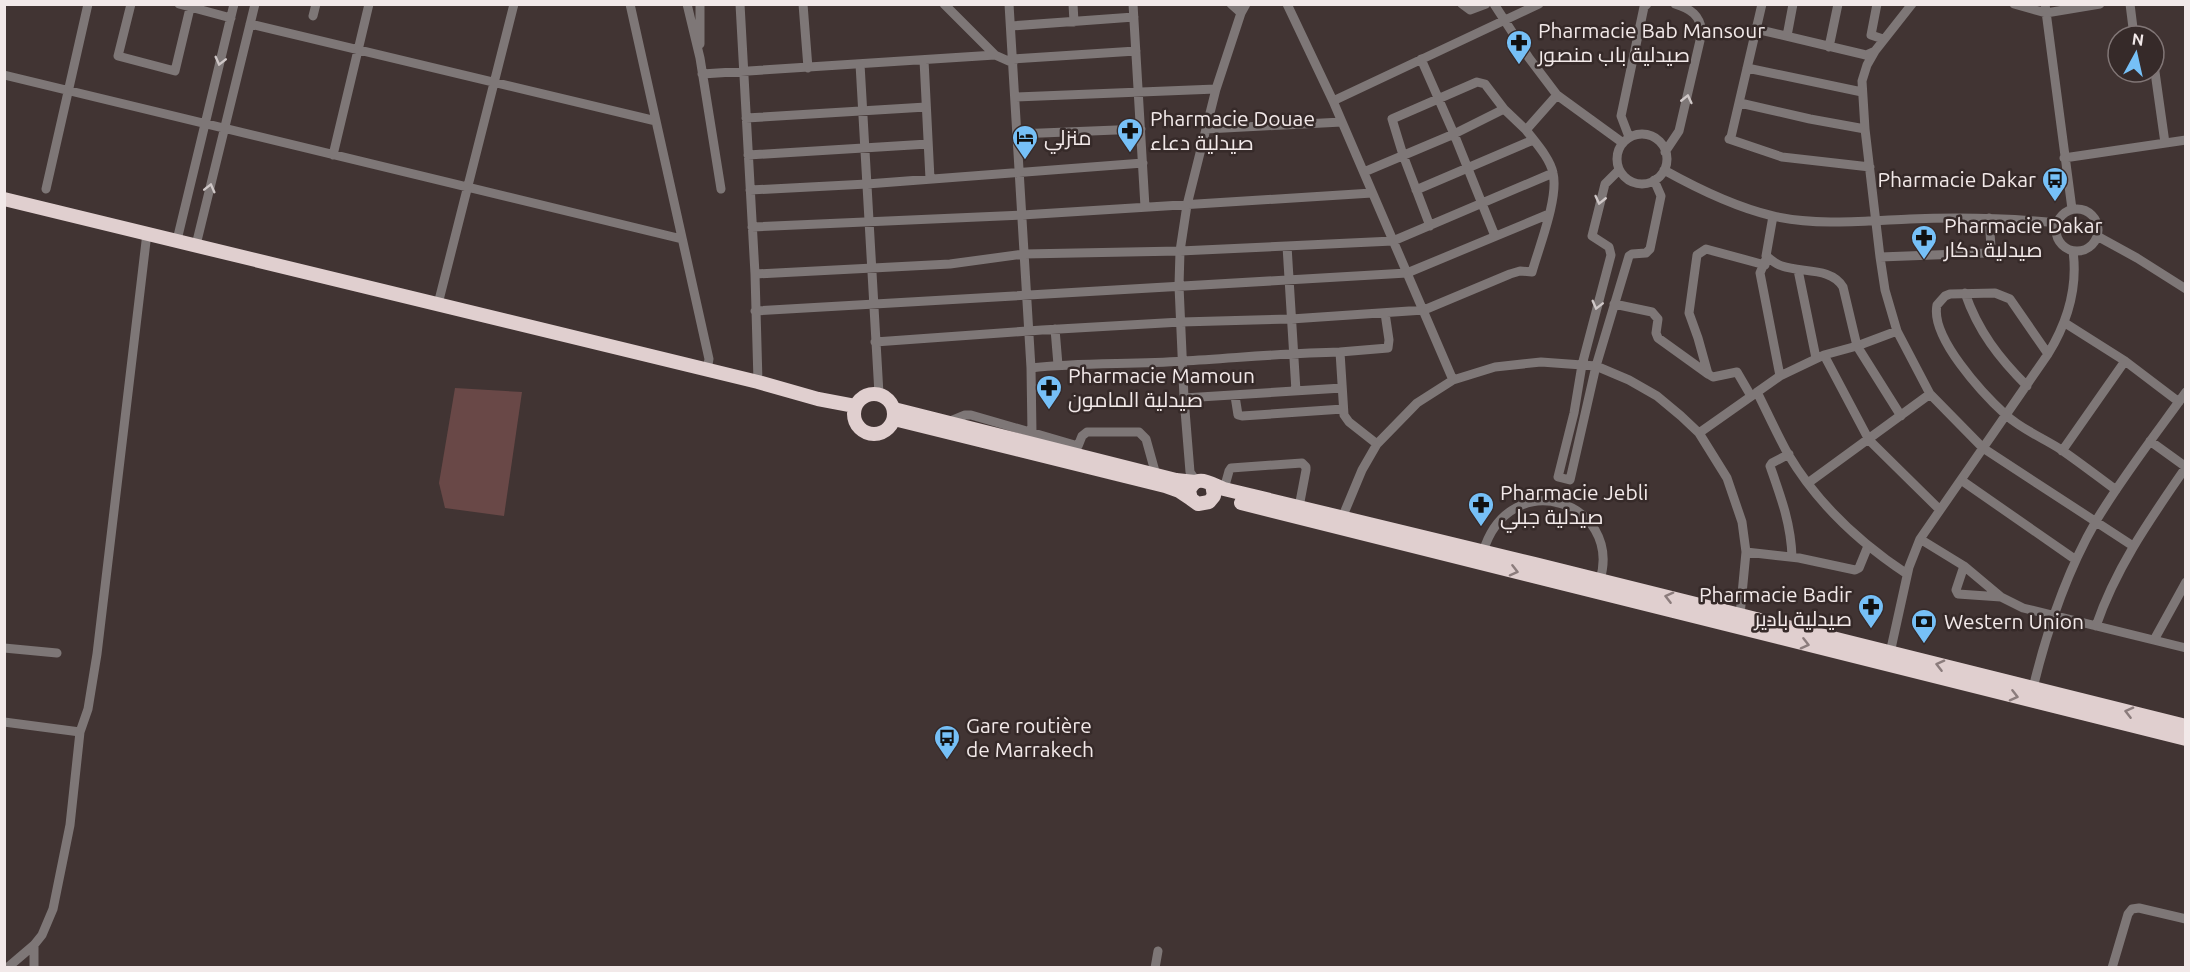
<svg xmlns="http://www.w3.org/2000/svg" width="2190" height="972" viewBox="0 0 2190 972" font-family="Ubuntu,Cairo,sans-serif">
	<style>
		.green { fill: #694847 }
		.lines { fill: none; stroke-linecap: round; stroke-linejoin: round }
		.minor { stroke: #7e7777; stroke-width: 9 }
		.highway { stroke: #e0cfcf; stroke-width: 14 }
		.oneway { stroke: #cfc7c7 }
		.oneway2 { stroke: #8b7c7c }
		.labels { text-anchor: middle; stroke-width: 5; stroke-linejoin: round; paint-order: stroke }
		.poi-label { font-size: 21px; fill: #f2e9e9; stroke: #362a29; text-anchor: start }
	</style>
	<rect width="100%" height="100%" fill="#413433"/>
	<path class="green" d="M 455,388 L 522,392 L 504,516 L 445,508 L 439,483 Z"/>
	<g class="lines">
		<path class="minor" d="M 131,4 L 118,56 L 175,71 L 191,4
			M 179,4 L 231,18
			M 630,4 L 709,359 L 707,370
			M 687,4 L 700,58 L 721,189
			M 700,4 L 700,44
			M 740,4 L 755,274 L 758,382
			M 803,4 L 808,68
			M 944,4 L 995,55
			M 1009,4 L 1031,368 L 1032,433 L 1029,442
			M 1073,4 L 1074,22
			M 1133,4 L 1145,207
			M 1231,4 L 1241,13
			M 1287,4 L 1333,101 L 1453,380
			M 1462,4 L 1470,10 L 1486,4
			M 1494,4 L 1529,58 L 1557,95 L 1623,143
			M 1762,4 L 1731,137 L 1729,139 L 1782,157 L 1870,167
			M 1877,4 L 1871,35 L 1883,39
			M 1912,4 L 1875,51 L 1867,65 L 1862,81 L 1865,129 L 1880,257 L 1885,290 L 1897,331 L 1930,394 L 1983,448 L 2133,546
			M 2014,4 L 2046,13 L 2100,4
			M 2045,4 L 2072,209
			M 2130,4 L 2134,36
			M 313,16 L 316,4
			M 250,24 L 656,121
			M 1011,26 L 1134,17
			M 1756,29 L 1866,55 L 1875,51
			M 1787,36 L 1793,4
			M 1829,47 L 1838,4
			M 1013,59 L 1136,51
			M 1421,59 L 1454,134 L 1495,236
			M 924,60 L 930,179
			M 860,64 L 879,394
			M 2154,65 L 2165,143
			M 1747,68 L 1862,92
			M 702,74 L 995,55 L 1013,63
			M 4,75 L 682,239
			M 1015,97 L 1216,89
			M 1333,101 L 1539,4
			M 1740,103 L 1810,119 L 1865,129
			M 746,118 L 926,107
			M 1206,129 L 1342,122
			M 1017,134 L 1141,129
			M1617 159a25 25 0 1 1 50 0a25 25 0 1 1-50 0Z
			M 1629,137 L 1621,116 L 1644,7 L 1647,4
			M 1665,152 L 1679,131 L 1702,32 C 1700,15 1691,9 1675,4
			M 333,155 L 369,4
			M 748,155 L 928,144
			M 2064,158 L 2186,140
			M 1619,170 L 1605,184 L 1592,236 L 1609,247 L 1611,255 L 1582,365 L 1574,413 L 1558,477 L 1570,480 L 1596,366 L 1629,256 L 1632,254 L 1646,253 L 1650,249 L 1661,196 L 1654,180
			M 1664,170 C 1698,189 1735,207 1773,216 C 1817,226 1866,221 1910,219 C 1960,217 2008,218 2057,223
			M 1364,172 L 1454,134 L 1504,109 L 1526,130
			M 46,189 L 88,4
			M 750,190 L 867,184 L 1143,163
			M 1416,190 L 1533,140
			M2056 230a21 21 0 1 1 42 0a21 21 0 1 1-42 0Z
			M 1773,216 L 1766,256 C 1772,260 1775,264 1782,266 C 1802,273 1831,267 1843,287 L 1857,346 L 1901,416
			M 1430,226 L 1403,155 L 1392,119 L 1477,82 L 1485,84 L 1504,109
			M 752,227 L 1022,215 L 1372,193
			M 2097,236 L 2137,258 L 2186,289
			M 177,240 L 234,4
			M 196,245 L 255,4
			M 1287,246 L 1296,391
			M 1880,257 L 1986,253 L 1991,247 L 1989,218
			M 1765,261 L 1760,273 L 1780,376
			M 1798,270 L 1816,358
			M 755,274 L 950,264 L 1024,254 L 1180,251 L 1393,241 L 1553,173
			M 1965,293 C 1978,331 1999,358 2027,386
			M 438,304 L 514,4
			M 1614,304 L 1652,312 L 1658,319 L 1656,333 L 1658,338 L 1708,374
			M 755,311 L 1407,273 L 1549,214
			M 2065,323 L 2125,361 L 2179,402
			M 1055,329 L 1058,365
			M 875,342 L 1042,330 L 1181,322 L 1291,319 L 1424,310 L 1510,274 L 1520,271 L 1532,272 C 1539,247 1559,197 1553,173 C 1550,158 1535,142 1526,130 L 1557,95
			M 1340,352 L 1388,348 L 1389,340 L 1385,313
			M 2048,354 L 2010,299 L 1995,293 L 1950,294 L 1945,296 L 1937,305 C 1930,337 1983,394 2006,415 C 2021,429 2043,438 2060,449 C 2079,462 2097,476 2116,490
			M 1824,355 L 1869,440 L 1940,510
			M 1031,368 C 1082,362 1132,365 1183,361 C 1236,358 1287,353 1340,352 L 1344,415 L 1349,422 L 1377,444
			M 1757,392 C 1767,412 1777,434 1788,454 C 1817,503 1860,543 1907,574
			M 1235,396 L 1238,415 L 1242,416 L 1343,409
			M 1751,396 L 1737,372 L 1713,377 L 1708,374 L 1698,338 L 1689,313 L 1697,255 L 1706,249 L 1765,265
			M 1184,398 L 1342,388
			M 948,422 L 965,415 L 971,415 L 1078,446 L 1082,436 L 1087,432 L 1139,432 L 1146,439 L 1156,475
			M 1699,433 L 1780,376 L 1824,355 L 1857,346 L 1897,331
			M 2150,441 L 2186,467
			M 2062,451 L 2125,361
			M 1789,454 L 1772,463 L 1770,466 C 1781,497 1791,524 1792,557
			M 1961,480 L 2076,560
			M 1196,481 L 1190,472 L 1184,398 L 1179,286 L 1180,251 L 1187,205 L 1216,89 L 1241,13 L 1246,4
			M 1808,483 L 1930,394
			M 1224,489 L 1229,471 L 1231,468 L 1302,463 L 1306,467 L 1306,470 L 1299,507
			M 1342,518 L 1362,470 L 1377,444 L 1417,403 L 1453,380 L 1495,367 L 1541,362 L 1596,366 L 1629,380 L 1657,396 L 1681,416 L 1699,433 L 1727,478 L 1742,522 L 1746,552 L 1740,615
			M 1920,539 L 1964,566 L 2001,597 L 2023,608 L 2186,648
			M 1483,552 C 1510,463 1623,502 1600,580
			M 1746,552 L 1799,558 L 1855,570 L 1859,568 L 1868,546
			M 1964,566 L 1956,590 L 1958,594 L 2001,597
			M 2096,626 C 2116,567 2151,518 2186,467
			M 2154,640 L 2186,582
			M 4,648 L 57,653
			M 1890,653 L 1909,567 L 1920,539 L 2048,354 C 2067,323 2078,288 2073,251
			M 2033,688 C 2047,630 2066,573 2096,521 C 2123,476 2155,435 2186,392
			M 4,722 L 80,732 L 88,709 L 97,654 L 147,233
			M 7,968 L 34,945 L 42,935 L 53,909 L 70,825 L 80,732
			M 34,968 L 34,945
			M 1155,968 L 1158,951
			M 2112,968 L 2128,914 L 2132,909 L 2139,908 L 2186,919"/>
		<path class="highway" d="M 4,199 L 758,382 L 818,399 L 855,406
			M854 414a20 20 0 1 1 40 0a20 20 0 1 1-40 0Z
			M 894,409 L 1176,480 L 1195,482
			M 894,419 L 1165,486 L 1179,491 L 1191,499
			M 1212,484 L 1214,496 L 1209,502 L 1198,504 L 1191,499 L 1189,491 C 1196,472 1211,484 1224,489 L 1535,564 L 2186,726
			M 1241,503 L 2186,739"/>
	</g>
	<defs><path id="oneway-chevron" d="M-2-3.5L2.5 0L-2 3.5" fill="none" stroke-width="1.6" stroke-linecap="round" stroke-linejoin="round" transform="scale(1.5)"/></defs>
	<g class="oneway">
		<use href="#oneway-chevron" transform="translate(220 61) rotate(104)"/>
		<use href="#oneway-chevron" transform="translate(1687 99) rotate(-77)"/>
		<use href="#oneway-chevron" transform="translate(210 188) rotate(-76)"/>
		<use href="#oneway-chevron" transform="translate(1600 200) rotate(103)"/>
		<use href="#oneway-chevron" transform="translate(1597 305) rotate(104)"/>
	</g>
	<g class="oneway2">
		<use href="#oneway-chevron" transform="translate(1514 571) rotate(14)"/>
		<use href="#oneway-chevron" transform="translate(1669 597) rotate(-166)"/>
		<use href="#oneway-chevron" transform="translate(1805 644) rotate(14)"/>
		<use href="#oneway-chevron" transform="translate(1940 665) rotate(-166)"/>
		<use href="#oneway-chevron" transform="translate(2014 696) rotate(14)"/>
		<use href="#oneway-chevron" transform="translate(2129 712) rotate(-166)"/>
	</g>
	<defs>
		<symbol id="pharmacy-pin" viewBox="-11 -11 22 30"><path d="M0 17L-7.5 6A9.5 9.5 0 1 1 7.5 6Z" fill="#76c0f7" stroke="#362a29"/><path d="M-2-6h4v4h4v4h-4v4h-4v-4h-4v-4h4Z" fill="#111"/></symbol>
		<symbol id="hotel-pin" viewBox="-11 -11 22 30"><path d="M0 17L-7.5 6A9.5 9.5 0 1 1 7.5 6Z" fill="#76c0f7" stroke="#362a29"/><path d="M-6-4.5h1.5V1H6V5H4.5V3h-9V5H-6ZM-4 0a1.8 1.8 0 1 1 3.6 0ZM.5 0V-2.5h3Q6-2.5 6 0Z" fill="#111"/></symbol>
		<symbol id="bus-pin" viewBox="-11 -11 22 30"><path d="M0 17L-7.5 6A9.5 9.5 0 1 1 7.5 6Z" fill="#76c0f7" stroke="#362a29"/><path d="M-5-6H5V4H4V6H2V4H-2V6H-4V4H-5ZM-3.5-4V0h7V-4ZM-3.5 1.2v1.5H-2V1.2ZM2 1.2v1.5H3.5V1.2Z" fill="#111"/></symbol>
		<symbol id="bank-pin" viewBox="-11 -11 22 30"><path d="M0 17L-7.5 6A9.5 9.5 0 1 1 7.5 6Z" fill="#76c0f7" stroke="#362a29"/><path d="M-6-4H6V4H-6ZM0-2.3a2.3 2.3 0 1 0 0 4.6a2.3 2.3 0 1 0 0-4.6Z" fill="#111"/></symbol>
	</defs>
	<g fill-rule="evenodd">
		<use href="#pharmacy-pin" x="1504" y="28" width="30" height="40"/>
		<use href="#pharmacy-pin" x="1115" y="116" width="30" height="40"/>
		<use href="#hotel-pin" x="1010" y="123" width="30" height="40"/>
		<use href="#bus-pin" x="2040" y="165" width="30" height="40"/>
		<use href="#pharmacy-pin" x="1909" y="223" width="30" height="40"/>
		<use href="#pharmacy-pin" x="1034" y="373" width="30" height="40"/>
		<use href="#pharmacy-pin" x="1466" y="490" width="30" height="40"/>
		<use href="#pharmacy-pin" x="1856" y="592" width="30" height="40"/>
		<use href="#bank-pin" x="1909" y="607" width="30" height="40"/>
		<use href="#bus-pin" x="932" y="723" width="30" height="40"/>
	</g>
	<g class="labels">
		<g class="poi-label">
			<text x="1538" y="38">Pharmacie Bab Mansour<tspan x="1538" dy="24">صيدلية باب منصور</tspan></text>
			<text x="1150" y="126">Pharmacie Douae<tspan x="1150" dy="24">صيدلية دعاء</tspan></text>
			<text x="1044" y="145">منزلي</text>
			<text x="2036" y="187" text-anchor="end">Pharmacie Dakar</text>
			<text x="1944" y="233">Pharmacie Dakar<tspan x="1944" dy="24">صيدلية دكار</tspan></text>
			<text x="1068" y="383">Pharmacie Mamoun<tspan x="1068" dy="24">صيدلية المامون</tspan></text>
			<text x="1500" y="500">Pharmacie Jebli<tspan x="1500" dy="24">صيدلية جبلي</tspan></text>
			<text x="1852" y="602" text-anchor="end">Pharmacie Badir<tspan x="1852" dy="24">صيدلية بادير</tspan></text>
			<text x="1944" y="629">Western Union</text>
			<text x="966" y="733">Gare routière<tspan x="966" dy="24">de Marrakech</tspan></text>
		</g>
	</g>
	<rect width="2190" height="972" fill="none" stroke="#f2e9e9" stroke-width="12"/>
	<g transform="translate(2136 54) rotate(8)"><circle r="28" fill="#362a29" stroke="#817676" stroke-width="1.5"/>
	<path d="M0-4.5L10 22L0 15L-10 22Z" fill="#76c0f7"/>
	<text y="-9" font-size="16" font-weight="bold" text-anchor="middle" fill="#f2e9e9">N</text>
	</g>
</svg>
